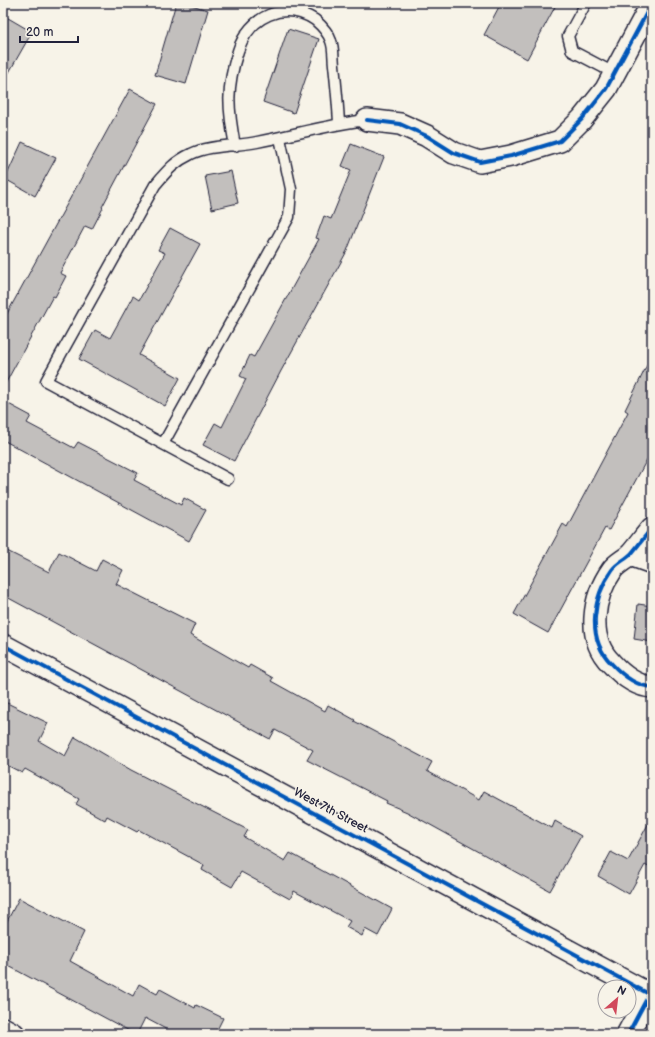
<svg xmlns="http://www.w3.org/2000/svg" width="655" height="1037" viewBox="0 0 655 1037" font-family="'Balsamiq Sans',sans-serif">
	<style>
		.building { fill: #c2bfbd; stroke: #22223b }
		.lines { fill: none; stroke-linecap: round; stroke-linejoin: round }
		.service-casing { stroke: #22223b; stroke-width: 13 }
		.minor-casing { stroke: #22223b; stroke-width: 24 }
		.tertiary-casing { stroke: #22223b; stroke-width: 25 }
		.service { stroke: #f7f3e8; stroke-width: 10 }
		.minor { stroke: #f7f3e8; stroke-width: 21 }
		.tertiary { stroke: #f7f3e8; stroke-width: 22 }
		.cycleway-casing { stroke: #f7f3e8; stroke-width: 6 }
		.cycleway { stroke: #0057b8; stroke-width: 4 }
		.labels { text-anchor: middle; stroke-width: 3; stroke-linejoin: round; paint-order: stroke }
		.street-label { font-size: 12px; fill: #22223b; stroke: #f7f3e8 }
	</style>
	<rect width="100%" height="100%" fill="#f7f3e8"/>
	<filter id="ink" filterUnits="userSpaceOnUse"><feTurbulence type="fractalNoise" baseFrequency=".025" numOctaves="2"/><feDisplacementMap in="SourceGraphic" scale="8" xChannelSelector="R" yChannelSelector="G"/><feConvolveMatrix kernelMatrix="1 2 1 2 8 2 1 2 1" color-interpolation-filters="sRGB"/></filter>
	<g filter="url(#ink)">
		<path class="building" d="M 176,3 L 184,3 L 208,10 L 186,84 L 155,75 Z
			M 501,3 L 557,3 L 527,59 L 484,35 Z
			M 3,15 L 32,32 L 3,83 Z
			M 288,29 L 319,39 L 294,113 L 263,102 Z
			M 130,89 L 157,104 L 102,207 L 103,208 L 92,229 L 85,226 L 60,273 L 66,276 L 55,297 L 53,296 L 3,388 L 3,321 Z
			M 22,142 L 56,158 L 35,196 L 5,179 Z
			M 351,144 L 384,157 L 347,251 L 281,371 L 234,461 L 203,445 L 215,423 L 222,427 L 246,379 L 240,376 L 250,355 L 254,357 L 319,239 L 316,238 L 324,216 L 331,219 L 351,170 L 342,166 Z
			M 231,171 L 238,203 L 212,209 L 205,176 Z
			M 170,228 L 200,244 L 139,355 L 180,378 L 165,406 L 79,359 L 95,330 L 110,338 L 133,296 L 139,300 L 165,253 L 158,250 Z
			M 652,355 L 652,450 L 609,530 L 605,528 L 548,633 L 514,614 L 563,524 L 567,527 L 628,412 L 625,410 Z
			M 3,401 L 31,416 L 27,423 L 74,448 L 78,442 L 138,473 L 134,480 L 181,505 L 184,498 L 206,510 L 189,541 L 3,440 Z
			M 3,549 L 49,572 L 59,552 L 96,571 L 102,559 L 123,570 L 116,584 L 195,624 L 190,635 L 248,668 L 250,665 L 273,678 L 271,681 L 325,711 L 328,705 L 355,720 L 354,721 L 432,762 L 427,771 L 479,800 L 484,791 L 552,828 L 555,821 L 581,836 L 550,891 L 407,812 L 386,803 L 387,801 L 307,760 L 313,750 L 275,730 L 270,739 L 3,595 Z
			M 638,604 L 652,606 L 652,642 L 634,639 Z
			M 3,701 L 48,723 L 39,741 L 65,756 L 75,737 L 131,770 L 248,830 L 244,837 L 285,861 L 290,853 L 392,909 L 378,936 L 365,929 L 362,936 L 346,927 L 350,921 L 294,891 L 290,899 L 241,872 L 232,887 L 202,870 L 204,865 L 139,830 L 137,832 L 107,816 L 105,820 L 76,804 L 79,799 L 25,769 L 22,773 L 3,763 Z
			M 652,817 L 652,869 L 645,865 L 629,894 L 598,876 L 611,852 L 628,861 Z
			M 19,898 L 84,932 L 70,961 L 133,996 L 139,984 L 157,994 L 160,989 L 195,1008 L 196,1005 L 223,1018 L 215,1034 L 175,1034 L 145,1018 L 137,1034 L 135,1034 L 3,963 L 3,929 Z"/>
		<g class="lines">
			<defs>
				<path id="service" d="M 586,3 L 568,36 L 572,51 L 614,73
					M 235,146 C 228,109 226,88 238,51 C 249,16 284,0 315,20 C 322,26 328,32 331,41 C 334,48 333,58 334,65 C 336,84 338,104 339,123
					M 163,444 L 289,217 L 291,189 L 280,138
					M 228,479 L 46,381 L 155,185 C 167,171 174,162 191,154 C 209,145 238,146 257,142 C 294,135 330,124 367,120"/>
				<path id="minor" d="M 367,120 L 400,124 L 427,136 L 454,153 L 480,162 L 511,156 L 560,141 L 582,119 L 606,89 L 652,3
					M 652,528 C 645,536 638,546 631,554 C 625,560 617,563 612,570 C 593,597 586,638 611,663 C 622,675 635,686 652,687
					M 630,555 L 652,563
					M 3,645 L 649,994
					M 3,1028 L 14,1034"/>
				<path id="tertiary" d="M 628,1034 L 652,989"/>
			</defs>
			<use href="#service" class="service-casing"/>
			<use href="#minor" class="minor-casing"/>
			<use href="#tertiary" class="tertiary-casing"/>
			<use href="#service" class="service"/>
			<use href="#minor" class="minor"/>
			<use href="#tertiary" class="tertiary"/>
			<defs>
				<path id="cycleway" d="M 367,120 L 400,124 L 427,136 L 454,153 L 480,162 L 511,156 L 560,141 L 582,119 L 606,89 L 652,3
					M 652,528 C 645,536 638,546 631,554 C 625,560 617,563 612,570 C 593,597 586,638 611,663 C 622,675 635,686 652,687
					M 3,645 L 649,994
					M 628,1034 L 652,989"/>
			</defs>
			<use href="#cycleway" class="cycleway-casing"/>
			<use href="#cycleway" class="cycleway"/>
		</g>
	</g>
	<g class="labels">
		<g class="street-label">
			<text transform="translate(331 810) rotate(28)" y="4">West 7th Street</text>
		</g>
	</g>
	<rect width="655" height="1037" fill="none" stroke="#f7f3e8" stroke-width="16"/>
	<rect x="8" y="8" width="639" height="1021" fill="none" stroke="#22223b" stroke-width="1.5" filter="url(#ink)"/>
	<g transform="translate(617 999) rotate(28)"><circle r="19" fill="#f7f3e8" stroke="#a29fa3"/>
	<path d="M0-3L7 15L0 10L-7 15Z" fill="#d1495b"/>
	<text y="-6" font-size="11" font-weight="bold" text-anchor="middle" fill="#22223b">N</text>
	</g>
	<path d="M20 36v6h58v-6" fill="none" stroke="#22223b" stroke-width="2"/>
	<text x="26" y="36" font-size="12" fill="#22223b" stroke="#f7f3e8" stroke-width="3" paint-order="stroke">20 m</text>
</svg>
